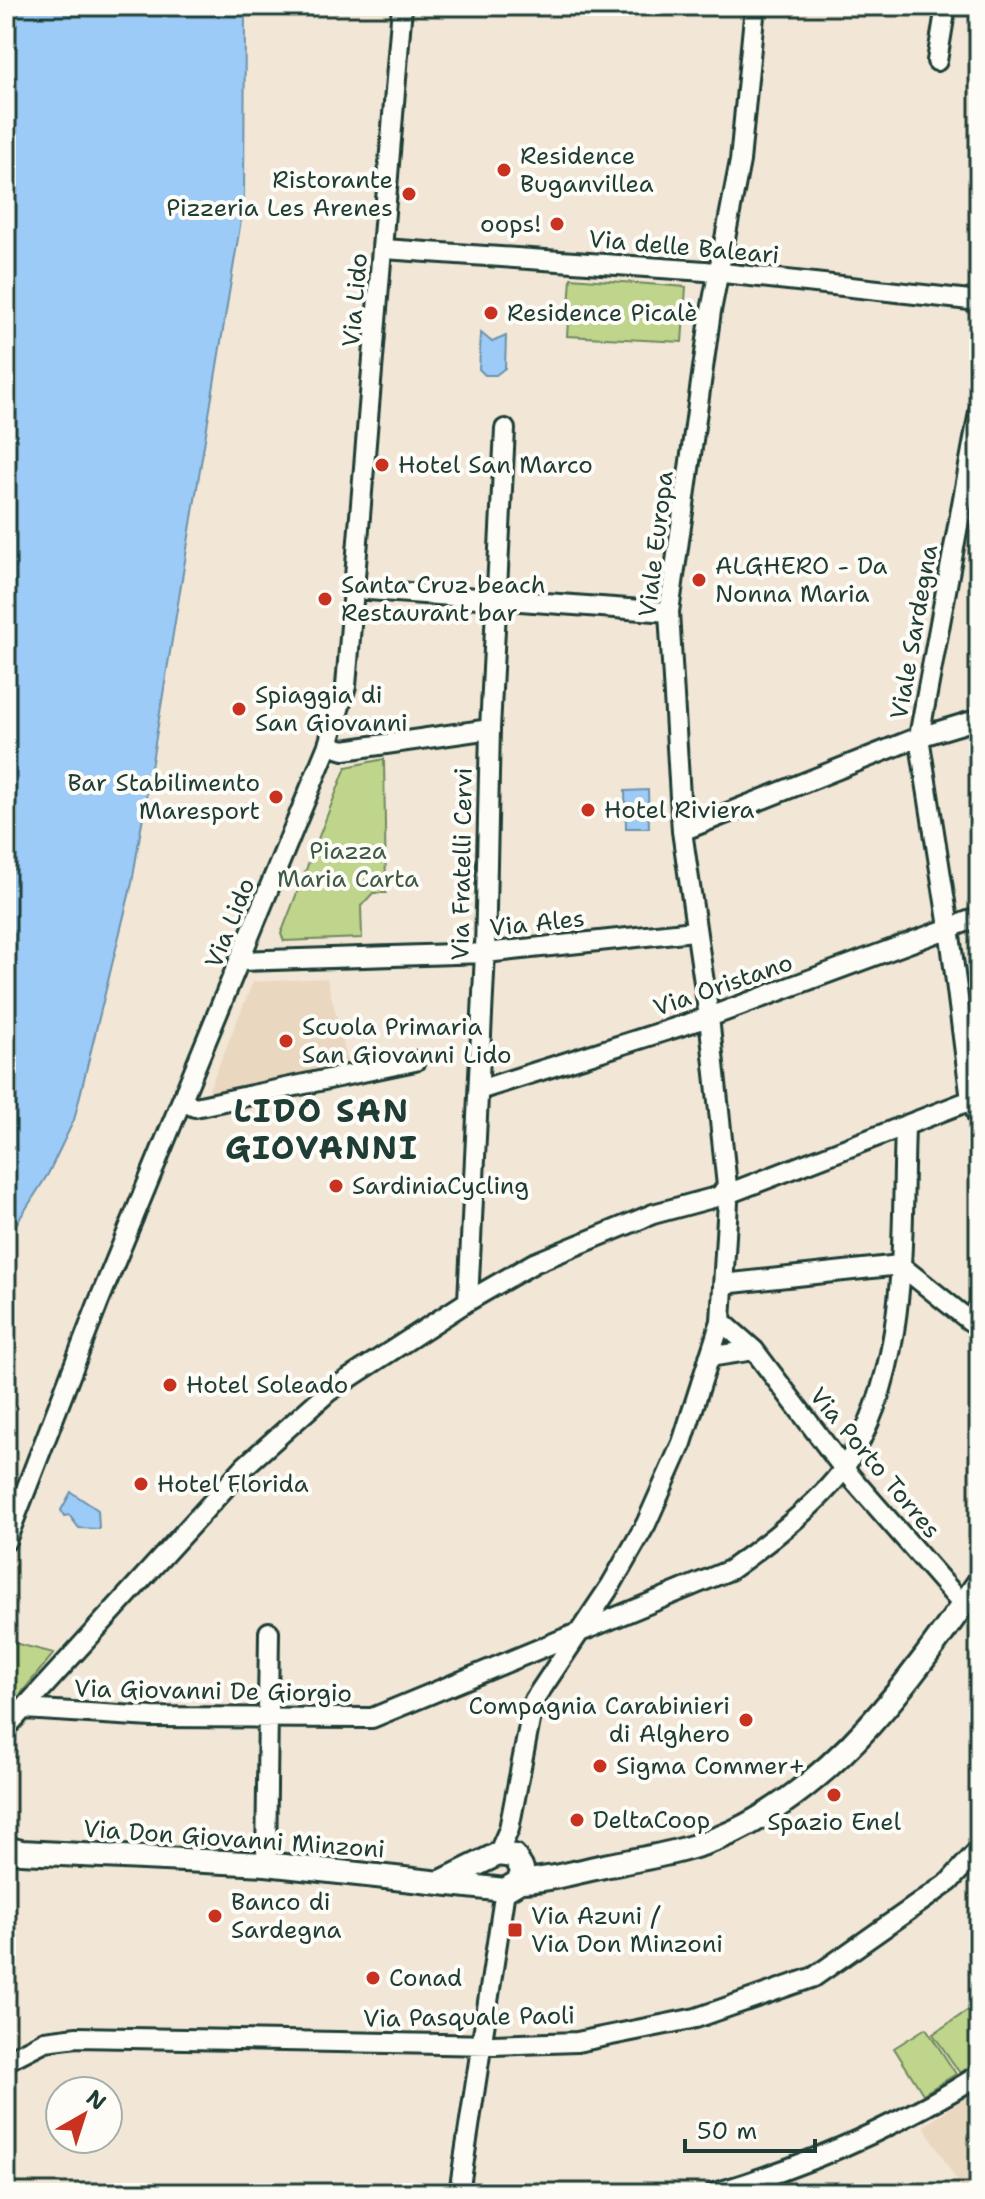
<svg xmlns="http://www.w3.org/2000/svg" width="985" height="2199" viewBox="0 0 985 2199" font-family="'Shantell Sans',sans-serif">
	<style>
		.built { fill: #ead7bf }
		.green { fill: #bfd58b; stroke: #6f8960; stroke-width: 2 }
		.water { fill: #9dcbf8; stroke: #6b92aa; stroke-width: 2 }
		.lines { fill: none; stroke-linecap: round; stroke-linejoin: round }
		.minor-casing { stroke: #1f3d34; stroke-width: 24 }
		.major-casing { stroke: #1f3d34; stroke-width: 28 }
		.minor { stroke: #fdfcf7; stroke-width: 18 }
		.major { stroke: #fdfcf7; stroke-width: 22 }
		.poi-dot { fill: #c8321e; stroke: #fdfcf7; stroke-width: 3 }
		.labels { text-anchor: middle; stroke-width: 8; stroke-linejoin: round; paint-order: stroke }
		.poi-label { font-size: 24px; fill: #1f3d34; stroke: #fdfcf7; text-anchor: start }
		.street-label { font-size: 24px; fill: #1f3d34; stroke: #fdfcf7 }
		.park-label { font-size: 24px; fill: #3f5b45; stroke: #fdfcf7 }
		.district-label { font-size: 32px; font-weight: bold; letter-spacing: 2px; fill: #1f3d34; stroke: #fdfcf7 }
	</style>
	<rect width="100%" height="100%" fill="#f2e6d6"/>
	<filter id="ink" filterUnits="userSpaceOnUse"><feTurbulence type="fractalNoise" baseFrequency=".0125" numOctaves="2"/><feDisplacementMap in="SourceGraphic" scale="16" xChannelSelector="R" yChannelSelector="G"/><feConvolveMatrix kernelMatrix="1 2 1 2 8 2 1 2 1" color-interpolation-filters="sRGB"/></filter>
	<g filter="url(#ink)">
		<path class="built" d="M 327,978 L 348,1063 L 208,1092 L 253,982 Z
			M 979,2088 L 979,2193 L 964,2193 L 924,2126 Z"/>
		<path class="green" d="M 571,278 L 686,287 L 682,342 L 567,336 Z
			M 384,759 L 386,893 L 373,893 L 361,906 L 362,938 L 284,941 L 281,934 L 346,767 Z
			M 6,1641 L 54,1653 L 6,1712 Z
			M 979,2003 L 979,2060 L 960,2073 L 933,2034 Z
			M 926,2028 L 956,2074 L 923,2094 L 894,2048 Z"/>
		<path class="water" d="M 6,6 L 245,6 L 244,202 L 132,883 L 74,1120 L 48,1174 L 6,1240 Z
			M 481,333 L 492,342 L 506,336 L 505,368 L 496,375 L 485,375 L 479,369 Z
			M 648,790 L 649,828 L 626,828 L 625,791 Z
			M 71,1492 L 98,1510 L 99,1529 L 79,1528 L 69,1515 L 64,1516 L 61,1510 Z"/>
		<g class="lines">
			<defs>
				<path id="minor" d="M 937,61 L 946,6
					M 384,249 L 705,271 L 979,301
					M 979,412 L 919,737 L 949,927 L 971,1100 L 979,1119
					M 355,589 L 669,612
					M 328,745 L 344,750 L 490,729
					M 682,831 L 919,737 L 979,719
					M 241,961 L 485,953 L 694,931
					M 479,1090 L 709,1017 L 979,917
					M 184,1102 L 195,1107 L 415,1061
					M 727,1186 L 709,1017 L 682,831 L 669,612 L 711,311 L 740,161 L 755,6
					M 735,1191 L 979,1097
					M 723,1284 L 900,1265 L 970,1321 L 979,1307
					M 468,1301 L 485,953 L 490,729 L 505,429
					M 721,1321 L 754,1350 L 844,1469 L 963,1605
					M 709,1357 L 754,1350
					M 6,1541 L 99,1301 L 328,745 L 346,686 L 402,6
					M 24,1709 L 152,1717 L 372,1718 L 730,1570 C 764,1546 821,1502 844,1468 C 910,1372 901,1238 905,1127
					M 6,1728 L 245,1466 L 328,1392 L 468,1301 L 534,1263 L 653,1214 L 720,1196 L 727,1186
					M 498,1854 L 509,1829 L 534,1700 L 611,1585 L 646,1524 L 682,1443 L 721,1321 L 728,1202
					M 266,1864 L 269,1632
					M 6,2061 L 45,2041 L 77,2037 L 494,2045 L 577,2042 L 696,2018 L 814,1977 L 949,1882 L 979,1849
					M 459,2193 L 505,1890
					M 715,2193 C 808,2165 897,2127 979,2075"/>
				<path id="major" d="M 6,1848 L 21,1852 L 266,1864 L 505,1890 L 520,1881 L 522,1869 L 514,1856 L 498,1854 L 443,1881
					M 520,1881 C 551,1880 579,1871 609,1865 C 652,1857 694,1850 733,1832 C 841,1780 912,1677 979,1582"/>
			</defs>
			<use href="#minor" class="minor-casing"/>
			<use href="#major" class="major-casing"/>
			<use href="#minor" class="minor"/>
			<use href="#major" class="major"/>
		</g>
	</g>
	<g class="poi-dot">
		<circle cx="504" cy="170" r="8"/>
		<circle cx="409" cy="194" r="8"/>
		<circle cx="557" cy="224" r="8"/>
		<circle cx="491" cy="313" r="8"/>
		<circle cx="382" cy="465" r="8"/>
		<circle cx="699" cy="580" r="8"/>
		<circle cx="325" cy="599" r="8"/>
		<circle cx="239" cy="709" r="8"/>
		<circle cx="276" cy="797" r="8"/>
		<circle cx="588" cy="810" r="8"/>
		<circle cx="286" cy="1041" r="8"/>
		<circle cx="336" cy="1186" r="8"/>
		<circle cx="170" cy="1385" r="8"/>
		<circle cx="141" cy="1484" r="8"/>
		<circle cx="746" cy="1720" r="8"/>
		<circle cx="600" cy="1766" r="8"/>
		<circle cx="834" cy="1795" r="8"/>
		<circle cx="577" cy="1820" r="8"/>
		<circle cx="215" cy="1916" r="8"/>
		<rect x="507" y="1922" width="16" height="16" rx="4"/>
		<circle cx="373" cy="1978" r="8"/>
	</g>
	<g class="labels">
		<g class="poi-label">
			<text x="520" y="164">Residence<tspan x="520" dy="28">Buganvillea</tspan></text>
			<text x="393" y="188" text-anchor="end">Ristorante<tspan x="393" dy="28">Pizzeria Les Arenes</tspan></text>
			<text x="541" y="232" text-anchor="end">oops!</text>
			<text x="507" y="321">Residence Picalè</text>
			<text x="398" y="473">Hotel San Marco</text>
			<text x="715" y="574">ALGHERO - Da<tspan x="715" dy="28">Nonna Maria</tspan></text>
			<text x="341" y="593">Santa Cruz beach<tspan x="341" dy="28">Restaurant bar</tspan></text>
			<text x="255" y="703">Spiaggia di<tspan x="255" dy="28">San Giovanni</tspan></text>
			<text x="260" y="791" text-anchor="end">Bar Stabilimento<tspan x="260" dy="28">Maresport</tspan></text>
			<text x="604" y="818">Hotel Riviera</text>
			<text x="302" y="1035">Scuola Primaria<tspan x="302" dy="28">San Giovanni Lido</tspan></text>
			<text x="352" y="1194">SardiniaCycling</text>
			<text x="186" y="1393">Hotel Soleado</text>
			<text x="157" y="1492">Hotel Florida</text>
			<text x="730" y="1714" text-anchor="end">Compagnia Carabinieri<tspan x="730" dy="28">di Alghero</tspan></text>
			<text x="616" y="1774">Sigma Commer+</text>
			<text x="593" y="1828">DeltaCoop</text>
			<text x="834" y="1830" text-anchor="middle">Spazio Enel</text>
			<text x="231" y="1910">Banco di<tspan x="231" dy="28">Sardegna</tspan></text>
			<text x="531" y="1924">Via Azuni /<tspan x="531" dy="28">Via Don Minzoni</tspan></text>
			<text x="389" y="1986">Conad</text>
		</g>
		<g class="street-label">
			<text transform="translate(684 247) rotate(5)" y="8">Via delle Baleari</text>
			<text transform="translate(355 300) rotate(-85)" y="8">Via Lido</text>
			<text transform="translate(656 544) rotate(-83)" y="8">Viale Europa</text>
			<text transform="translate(914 632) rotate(-80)" y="8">Viale Sardegna</text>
			<text transform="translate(462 864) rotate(-89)" y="8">Via Fratelli Cervi</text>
			<text transform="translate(230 923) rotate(-68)" y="8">Via Lido</text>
			<text transform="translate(537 923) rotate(-6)" y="8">Via Ales</text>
			<text transform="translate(723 985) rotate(-19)" y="8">Via Oristano</text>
			<text transform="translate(875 1463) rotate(50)" y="8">Via Porto Torres</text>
			<text transform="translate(213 1691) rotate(1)" y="8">Via Giovanni De Giorgio</text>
			<text transform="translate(234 1839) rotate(4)" y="8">Via Don Giovanni Minzoni</text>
			<text transform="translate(469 2017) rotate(-1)" y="8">Via Pasquale Paoli</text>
		</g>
		<g class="park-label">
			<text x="348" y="859">Piazza<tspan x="348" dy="28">Maria Carta</tspan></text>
		</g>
		<g class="district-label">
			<text x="322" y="1122">LIDO SAN<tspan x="322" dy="37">GIOVANNI</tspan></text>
		</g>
	</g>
	<rect width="985" height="2199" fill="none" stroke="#fdfcf7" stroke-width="32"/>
	<rect x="16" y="16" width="953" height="2167" fill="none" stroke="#1f3d34" stroke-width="3" filter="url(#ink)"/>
	<g transform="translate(84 2115) rotate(39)"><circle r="38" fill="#fdfcf7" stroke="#a4b0a9" stroke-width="2"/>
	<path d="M0-6L14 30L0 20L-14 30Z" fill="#c8321e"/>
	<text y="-12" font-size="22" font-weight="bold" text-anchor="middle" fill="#1f3d34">N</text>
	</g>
	<path d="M685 2139v12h130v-12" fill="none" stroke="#1f3d34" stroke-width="4"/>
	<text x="697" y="2139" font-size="24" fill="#1f3d34" stroke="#fdfcf7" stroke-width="6" paint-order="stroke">50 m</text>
</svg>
